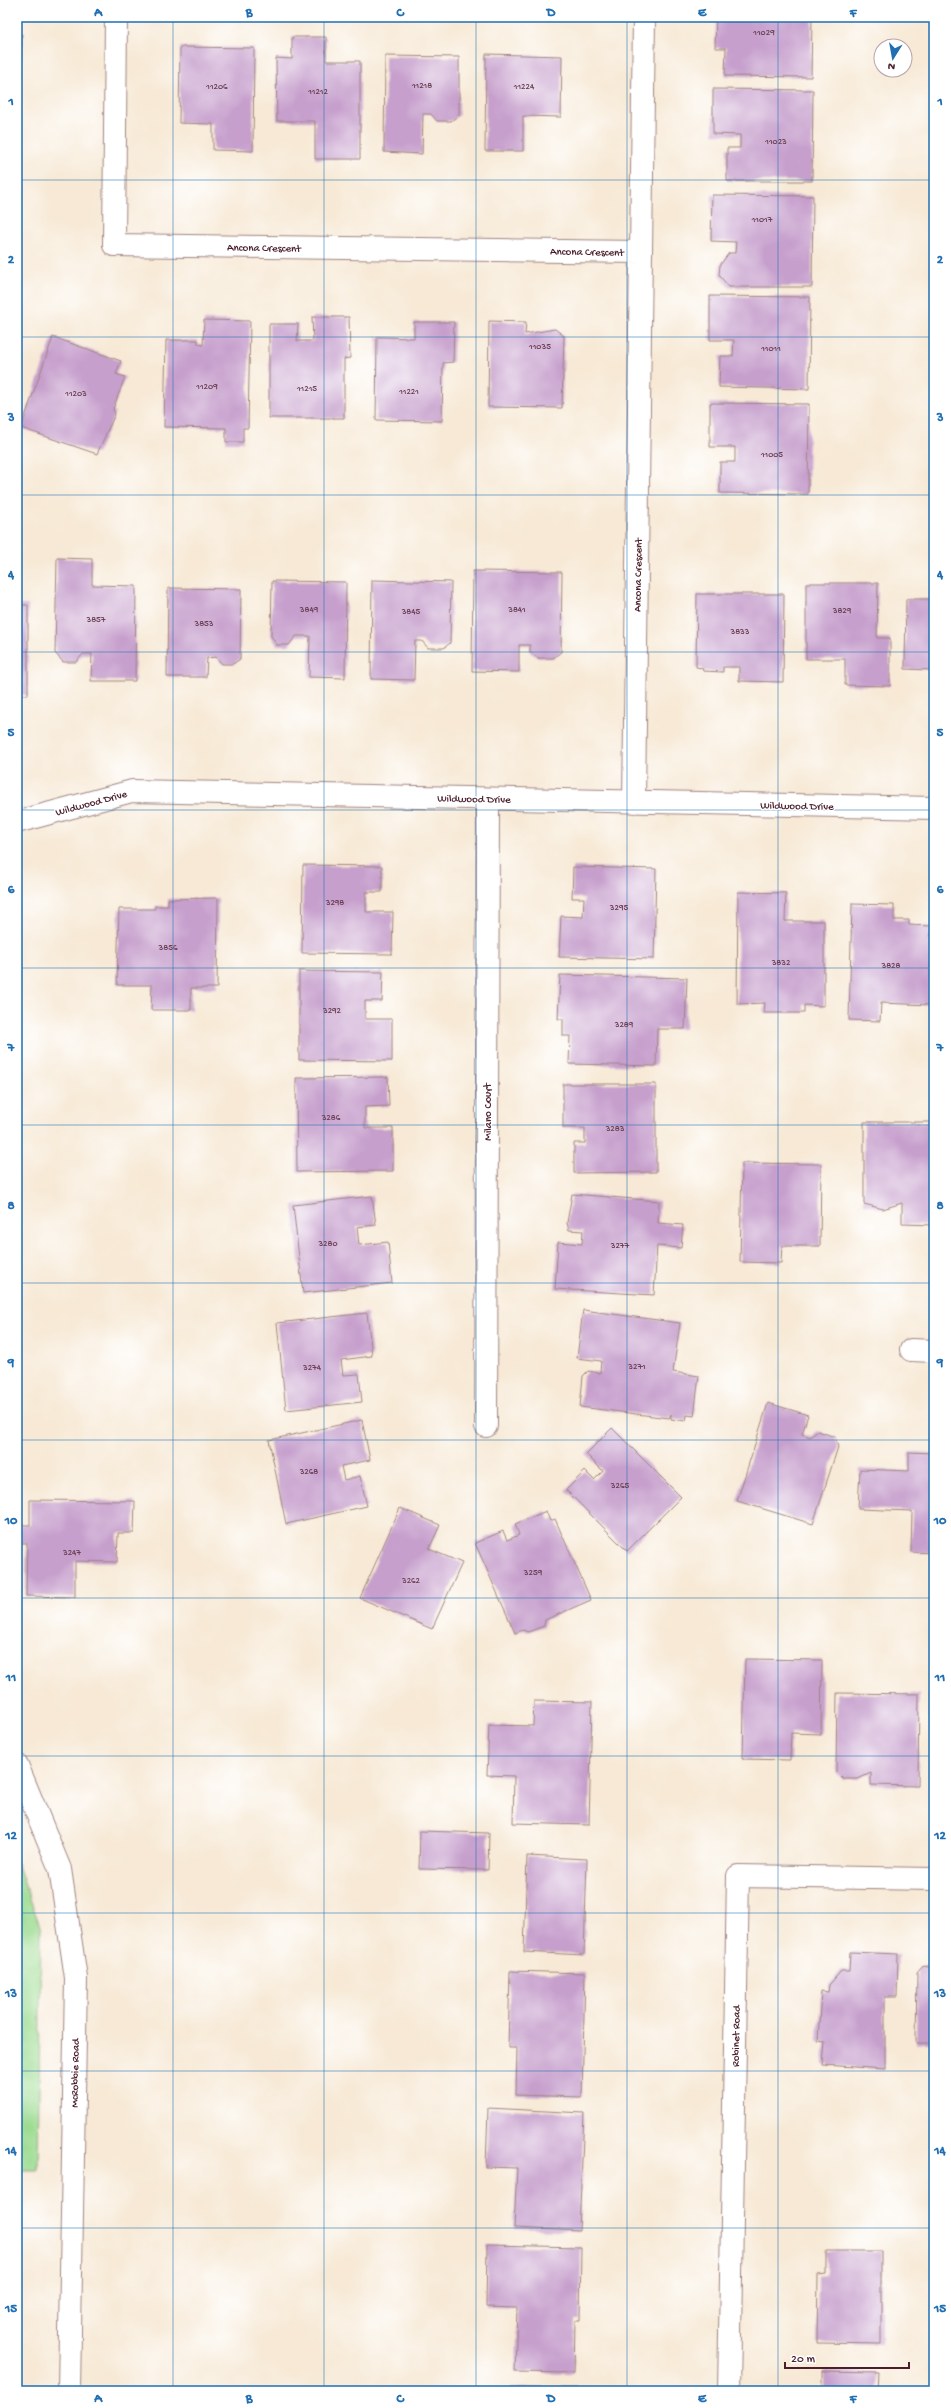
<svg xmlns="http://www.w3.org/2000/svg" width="951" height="2408" viewBox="0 0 951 2408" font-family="'Gochi Hand',sans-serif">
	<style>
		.green { fill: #9ddb91; stroke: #747d5e }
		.building { fill: #c69fcc }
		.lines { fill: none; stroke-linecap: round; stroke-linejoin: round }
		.minor-casing { stroke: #a08480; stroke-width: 24 }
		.minor { stroke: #fff; stroke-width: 22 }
		.grid { fill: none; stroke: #1f6fb2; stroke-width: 1; stroke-opacity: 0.55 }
		.labels { text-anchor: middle; stroke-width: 3; stroke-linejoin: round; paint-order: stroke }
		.number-label { font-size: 9px; fill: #693f53 }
		.street-label { font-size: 11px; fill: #4a1f2b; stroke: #fff }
		.neatline { fill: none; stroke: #1f6fb2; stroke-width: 1.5 }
		.grid-label { font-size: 13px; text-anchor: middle; font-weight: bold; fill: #1f6fb2 }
	</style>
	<rect width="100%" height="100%" fill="#fff"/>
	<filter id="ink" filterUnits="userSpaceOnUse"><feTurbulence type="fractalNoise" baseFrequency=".025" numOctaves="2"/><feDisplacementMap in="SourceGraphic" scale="8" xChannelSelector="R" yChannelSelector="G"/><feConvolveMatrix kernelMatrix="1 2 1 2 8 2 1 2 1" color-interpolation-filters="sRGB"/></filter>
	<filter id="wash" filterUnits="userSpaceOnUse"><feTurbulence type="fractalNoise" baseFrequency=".012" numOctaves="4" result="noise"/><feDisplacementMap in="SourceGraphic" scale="16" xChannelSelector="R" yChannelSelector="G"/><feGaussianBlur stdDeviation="0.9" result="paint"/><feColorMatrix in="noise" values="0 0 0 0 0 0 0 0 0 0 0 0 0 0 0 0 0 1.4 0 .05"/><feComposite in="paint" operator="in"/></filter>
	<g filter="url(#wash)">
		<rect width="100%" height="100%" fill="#f7e9d5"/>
		<path class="green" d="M 17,1863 L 41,1929 L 38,2170 L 17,2170 Z"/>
		<g id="blocks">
			<path class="building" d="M 716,17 L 812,17 L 811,77 L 725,76 L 726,48 L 715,48 Z
				M 17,34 L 22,34 L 21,75 L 17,75 Z
				M 292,37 L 326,37 L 326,61 L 360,61 L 360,159 L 315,159 L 315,121 L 277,121 L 276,58 L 292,59 Z
				M 180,47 L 254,48 L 253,151 L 213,150 L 213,124 L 179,123 Z
				M 486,54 L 562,56 L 561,117 L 523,116 L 523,151 L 485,151 Z
				M 385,56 L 459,57 L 459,115 L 451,121 L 437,121 L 431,114 L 423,114 L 422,154 L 384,152 Z
				M 713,89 L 813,90 L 812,181 L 727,181 L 727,148 L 740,148 L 740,135 L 713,134 Z
				M 712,195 L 813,196 L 812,287 L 729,287 L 719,275 L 720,265 L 729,253 L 735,253 L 736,242 L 711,241 Z
				M 710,296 L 810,297 L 809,389 L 719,387 L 720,356 L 733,356 L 734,340 L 710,340 Z
				M 312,317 L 349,317 L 350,358 L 344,359 L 344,418 L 269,418 L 269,324 L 298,324 L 297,341 L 313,341 Z
				M 204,320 L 250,321 L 248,428 L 243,428 L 243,442 L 226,442 L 226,428 L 164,427 L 166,340 L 198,340 L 198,344 L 203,345 Z
				M 489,321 L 526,322 L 525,334 L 555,329 L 564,336 L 562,408 L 488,407 Z
				M 414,322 L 454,322 L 453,362 L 443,363 L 442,421 L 376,420 L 377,337 L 414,338 Z
				M 53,337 L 121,361 L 116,374 L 125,377 L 113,409 L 115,414 L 97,454 L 21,428 Z
				M 710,403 L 809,404 L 808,494 L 720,493 L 720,462 L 735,462 L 735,447 L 710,447 Z
				M 57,558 L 92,559 L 92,585 L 136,586 L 135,681 L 91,681 L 92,654 L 83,654 L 76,662 L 63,662 L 55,653 Z
				M 473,571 L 562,572 L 561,652 L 553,658 L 538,658 L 530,652 L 530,645 L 519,645 L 519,672 L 472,671 Z
				M 372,580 L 451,582 L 450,643 L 444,648 L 428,648 L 422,641 L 415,641 L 414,680 L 371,679 Z
				M 272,581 L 346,582 L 345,678 L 309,677 L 310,636 L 296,636 L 289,645 L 277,645 L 271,636 Z
				M 806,583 L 878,583 L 877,638 L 890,638 L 890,686 L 845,685 L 845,659 L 806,659 Z
				M 168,588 L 241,589 L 240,659 L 233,664 L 222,664 L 216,657 L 207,658 L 206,677 L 167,677 Z
				M 697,594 L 784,594 L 783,682 L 739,681 L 739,667 L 723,667 L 723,672 L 703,671 L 702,668 L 696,667 Z
				M 906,599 L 934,599 L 934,670 L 905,669 Z
				M 17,605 L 28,605 L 28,695 L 17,695 Z
				M 303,865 L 382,866 L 382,892 L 366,892 L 366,912 L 393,912 L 392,954 L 302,953 Z
				M 573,867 L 656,869 L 654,959 L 559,957 L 561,916 L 583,917 L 584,898 L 572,898 Z
				M 738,892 L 786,893 L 785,921 L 824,921 L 824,1006 L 804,1005 L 804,1013 L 764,1013 L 765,1003 L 737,1004 Z
				M 218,898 L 217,988 L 191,988 L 191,1010 L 151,1010 L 152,985 L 117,985 L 119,909 L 155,909 L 155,906 L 168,906 L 168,899 Z
				M 852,904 L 894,905 L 894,920 L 909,920 L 909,925 L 931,926 L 930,1005 L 881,1003 L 880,1021 L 849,1020 Z
				M 299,971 L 383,972 L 382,1001 L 365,1001 L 365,1019 L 392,1019 L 392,1061 L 299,1060 Z
				M 560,975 L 687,978 L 685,1029 L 657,1029 L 656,1066 L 569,1064 L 570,1036 L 563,1036 L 563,1019 L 558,1019 Z
				M 388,1077 L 389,1106 L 365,1107 L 365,1128 L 393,1128 L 393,1171 L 297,1172 L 296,1078 Z
				M 563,1084 L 656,1084 L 656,1172 L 574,1173 L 574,1143 L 585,1143 L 585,1128 L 563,1128 Z
				M 864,1122 L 934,1122 L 934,1225 L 902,1224 L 902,1203 L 883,1209 L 864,1204 Z
				M 742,1163 L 821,1164 L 820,1246 L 782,1246 L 781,1263 L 740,1262 Z
				M 572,1194 L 659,1201 L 658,1223 L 683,1225 L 681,1248 L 657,1246 L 654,1295 L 555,1289 L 558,1242 L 582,1244 L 583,1231 L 569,1230 L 567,1223 Z
				M 372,1196 L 376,1225 L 357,1227 L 359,1245 L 388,1242 L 392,1283 L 303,1293 L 293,1205 Z
				M 583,1310 L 680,1323 L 673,1372 L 699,1376 L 694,1416 L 687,1415 L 686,1421 L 671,1419 L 671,1414 L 669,1418 L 580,1407 L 583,1376 L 588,1371 L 600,1373 L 601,1361 L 577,1358 Z
				M 367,1313 L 372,1356 L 341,1360 L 343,1375 L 359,1374 L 362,1402 L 286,1410 L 277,1323 Z
				M 768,1403 L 808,1415 L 802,1434 L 810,1437 L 818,1431 L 835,1437 L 838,1447 L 813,1524 L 737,1501 Z
				M 362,1420 L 370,1460 L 341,1466 L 344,1480 L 360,1476 L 367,1506 L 286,1524 L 269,1440 Z
				M 612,1428 L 681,1497 L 627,1551 L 566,1490 L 585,1471 L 594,1480 L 603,1471 L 586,1454 Z
				M 909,1452 L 934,1453 L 934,1553 L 911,1552 L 912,1511 L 858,1509 L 860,1469 L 909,1471 Z
				M 30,1500 L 135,1501 L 134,1533 L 118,1533 L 117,1562 L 75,1561 L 75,1597 L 26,1596 L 27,1543 L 19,1543 L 20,1525 L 30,1525 Z
				M 400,1508 L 440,1525 L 429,1549 L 462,1563 L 432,1629 L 360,1598 Z
				M 546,1511 L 550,1521 L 555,1519 L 591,1600 L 545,1620 L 544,1626 L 528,1632 L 523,1630 L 515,1633 L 475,1543 L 503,1531 L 507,1540 L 519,1535 L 515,1524 Z
				M 745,1659 L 822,1660 L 821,1734 L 791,1733 L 790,1760 L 743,1759 Z
				M 932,1681 L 934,1682 L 934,1775 L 930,1775 Z
				M 837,1693 L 919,1694 L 918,1786 L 871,1785 L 871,1773 L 858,1779 L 843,1779 L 836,1772 Z
				M 534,1701 L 592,1702 L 589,1825 L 513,1823 L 514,1776 L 487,1775 L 489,1725 L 533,1726 Z
				M 420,1831 L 489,1833 L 488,1870 L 419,1869 Z
				M 527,1856 L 587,1859 L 584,1955 L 524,1952 Z
				M 850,1952 L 898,1954 L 897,1997 L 885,1997 L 885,2069 L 823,2065 L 825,2042 L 818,2041 L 821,1991 L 828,1992 L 829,1985 L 841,1971 L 849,1971 Z
				M 923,1965 L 934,1968 L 934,2043 L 916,2043 L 917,1972 Z
				M 510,1971 L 585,1973 L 582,2097 L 516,2095 L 517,2048 L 508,2048 Z
				M 488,2108 L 584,2113 L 579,2231 L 514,2228 L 517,2168 L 486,2167 Z
				M 487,2245 L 581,2247 L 580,2320 L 575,2320 L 574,2373 L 515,2372 L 517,2308 L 486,2307 Z
				M 826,2251 L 881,2251 L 881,2344 L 817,2343 L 818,2275 L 826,2274 Z
				M 823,2371 L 878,2372 L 877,2391 L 823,2391 Z
				M 510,2388 L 586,2388 L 585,2391 L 510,2391 Z"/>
		</g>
	</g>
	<g filter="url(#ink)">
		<use href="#blocks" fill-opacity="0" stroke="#a08480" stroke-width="1"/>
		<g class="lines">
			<defs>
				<path id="minor" d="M 116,17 L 114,245 L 641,252
					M 634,802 L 644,17
					M 17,822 L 132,791 L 934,808
					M 911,1350 L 934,1351
					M 486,1426 L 488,799
					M 17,1765 L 60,1869 L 76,1978 L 69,2391
					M 729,2391 L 738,1876 L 934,1879"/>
			</defs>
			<use href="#minor" class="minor-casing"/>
			<use href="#minor" class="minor"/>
		</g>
	</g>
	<path class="grid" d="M 173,17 L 173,2391M 324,17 L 324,2391M 476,17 L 476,2391M 627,17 L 627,2391M 778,17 L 778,2391M 17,180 L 934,180M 17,337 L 934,337M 17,495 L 934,495M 17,652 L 934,652M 17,810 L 934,810M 17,968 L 934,968M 17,1125 L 934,1125M 17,1283 L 934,1283M 17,1440 L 934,1440M 17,1598 L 934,1598M 17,1756 L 934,1756M 17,1913 L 934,1913M 17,2071 L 934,2071M 17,2228 L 934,2228"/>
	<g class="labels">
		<g class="number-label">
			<text x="764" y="35">11029</text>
			<text x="422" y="88">11218</text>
			<text x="217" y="89">11206</text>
			<text x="524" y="89">11224</text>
			<text x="318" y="94">11212</text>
			<text x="776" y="144">11023</text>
			<text x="762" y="222">11017</text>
			<text x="540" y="349">11035</text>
			<text x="771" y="351">11011</text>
			<text x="207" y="389">11209</text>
			<text x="307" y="391">11215</text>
			<text x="409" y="394">11221</text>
			<text x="76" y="396">11203</text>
			<text x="772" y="457">11005</text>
			<text x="309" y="612">3849</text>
			<text x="517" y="612">3841</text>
			<text x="842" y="613">3829</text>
			<text x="411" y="614">3845</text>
			<text x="96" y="622">3857</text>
			<text x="204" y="626">3853</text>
			<text x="740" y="634">3833</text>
			<text x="335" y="905">3298</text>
			<text x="619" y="910">3295</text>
			<text x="168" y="950">3856</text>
			<text x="781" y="965">3832</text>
			<text x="891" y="968">3828</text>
			<text x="332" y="1013">3292</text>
			<text x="624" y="1027">3289</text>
			<text x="331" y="1120">3286</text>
			<text x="615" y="1131">3283</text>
			<text x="328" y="1246">3280</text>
			<text x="620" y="1248">3277</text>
			<text x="637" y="1369">3271</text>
			<text x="312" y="1370">3274</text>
			<text x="309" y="1474">3268</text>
			<text x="620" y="1488">3265</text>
			<text x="72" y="1555">3247</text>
			<text x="533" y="1575">3259</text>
			<text x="411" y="1583">3262</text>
		</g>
		<g class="street-label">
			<text transform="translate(264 247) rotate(1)" y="4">Ancona Crescent</text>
			<text transform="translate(587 251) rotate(1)" y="4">Ancona Crescent</text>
			<text transform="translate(637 575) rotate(-89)" y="4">Ancona Crescent</text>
			<text transform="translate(474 798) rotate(1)" y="4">Wildwood Drive</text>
			<text transform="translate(91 802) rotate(-15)" y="4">Wildwood Drive</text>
			<text transform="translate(797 805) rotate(1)" y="4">Wildwood Drive</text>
			<text transform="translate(487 1112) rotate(-90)" y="4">Milano Court</text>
			<text transform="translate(735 2036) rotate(-89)" y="4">Robinet Road</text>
			<text transform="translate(74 2073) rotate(-89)" y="4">McRobbie Road</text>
		</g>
	</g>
	<rect width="951" height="2408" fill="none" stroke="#fff" stroke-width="44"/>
	<g transform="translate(893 58) rotate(191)"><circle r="19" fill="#ffffff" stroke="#b7a5aa"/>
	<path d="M0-3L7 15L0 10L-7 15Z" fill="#1f6fb2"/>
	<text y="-6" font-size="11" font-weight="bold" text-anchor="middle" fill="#4a1f2b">N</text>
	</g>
	<path d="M785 2362v6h124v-6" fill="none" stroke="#4a1f2b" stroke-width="2"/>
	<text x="791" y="2362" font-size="12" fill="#4a1f2b" stroke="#ffffff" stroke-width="3" paint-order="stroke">20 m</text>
	<rect x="22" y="22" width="907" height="2364" class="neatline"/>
	<g class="grid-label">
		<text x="98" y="16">A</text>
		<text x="249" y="16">B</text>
		<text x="400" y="16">C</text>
		<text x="551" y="16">D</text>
		<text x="702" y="16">E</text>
		<text x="853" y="16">F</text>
		<text x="11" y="105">1</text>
		<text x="940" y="105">1</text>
		<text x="11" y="263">2</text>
		<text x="940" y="263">2</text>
		<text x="11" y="421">3</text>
		<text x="940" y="421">3</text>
		<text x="11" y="578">4</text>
		<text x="940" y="578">4</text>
		<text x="11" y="736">5</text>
		<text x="940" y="736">5</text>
		<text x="11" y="893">6</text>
		<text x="940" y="893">6</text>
		<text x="11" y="1051">7</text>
		<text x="940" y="1051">7</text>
		<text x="11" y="1209">8</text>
		<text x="940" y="1209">8</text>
		<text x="11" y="1366">9</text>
		<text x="940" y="1366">9</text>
		<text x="11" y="1524">10</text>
		<text x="940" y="1524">10</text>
		<text x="11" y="1681">11</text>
		<text x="940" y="1681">11</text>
		<text x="11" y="1839">12</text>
		<text x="940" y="1839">12</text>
		<text x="11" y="1997">13</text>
		<text x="940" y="1997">13</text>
		<text x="11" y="2154">14</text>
		<text x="940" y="2154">14</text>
		<text x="11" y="2312">15</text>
		<text x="940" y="2312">15</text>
		<text x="98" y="2402">A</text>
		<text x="249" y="2402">B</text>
		<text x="400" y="2402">C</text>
		<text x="551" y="2402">D</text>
		<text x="702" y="2402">E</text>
		<text x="853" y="2402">F</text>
	</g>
</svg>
